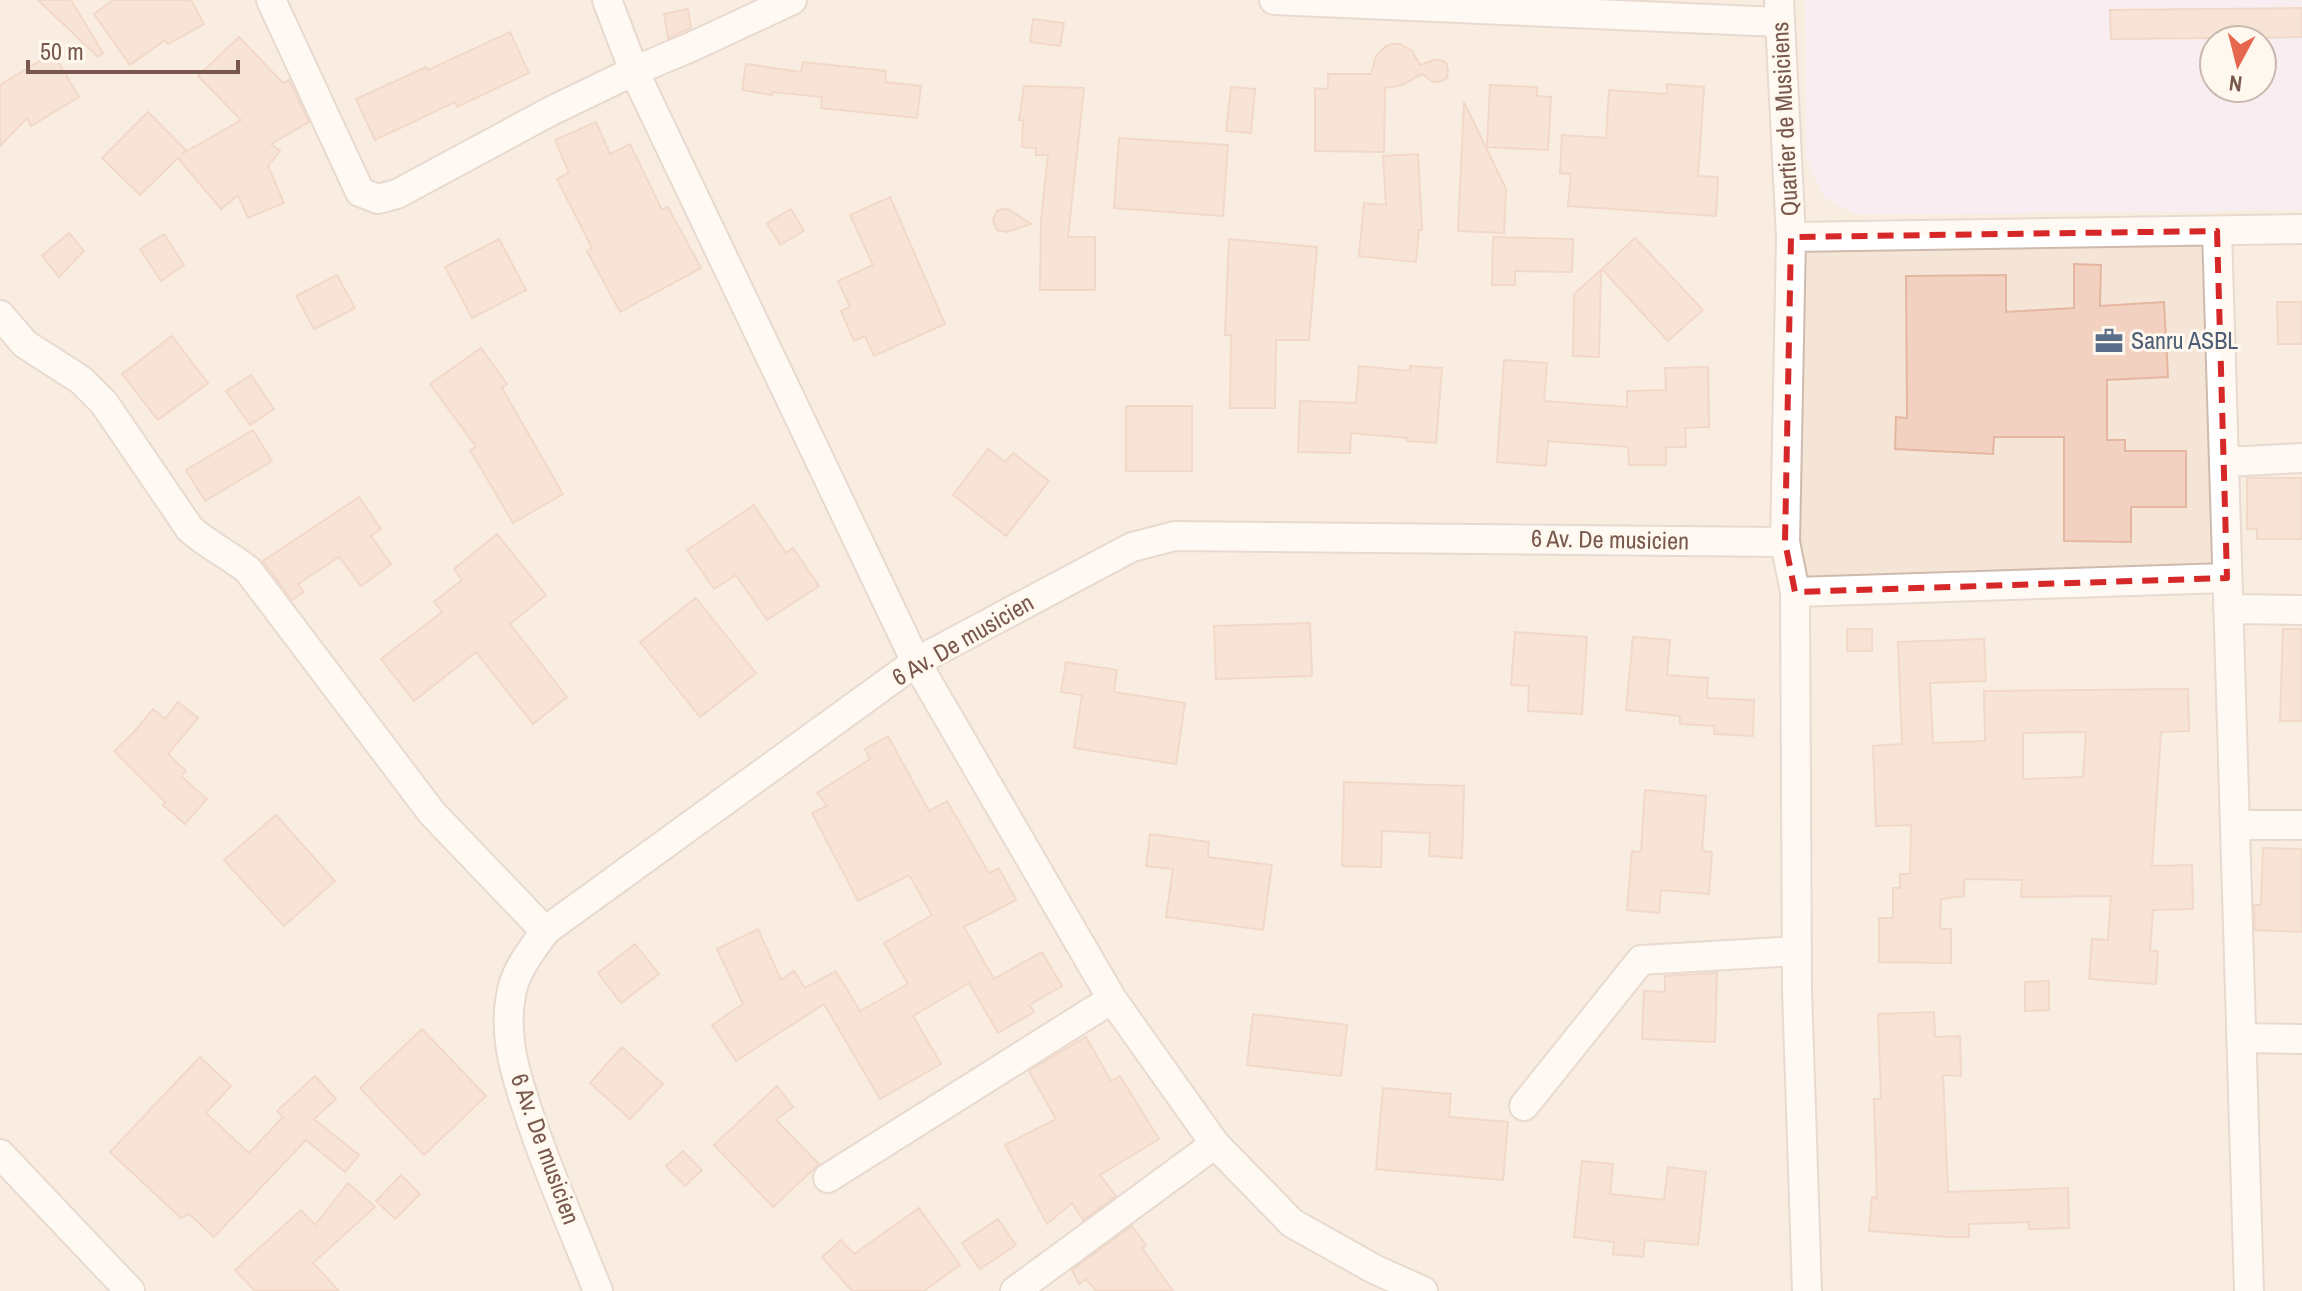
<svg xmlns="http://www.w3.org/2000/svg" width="2302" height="1291" viewBox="0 0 2302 1291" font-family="'Archivo Narrow',sans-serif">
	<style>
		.residential { fill: #f4e5d7; fill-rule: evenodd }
		.education { fill: #f1e5f9; fill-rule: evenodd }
		.building { fill: #f2d1c0; stroke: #e5b6a0; stroke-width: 2; fill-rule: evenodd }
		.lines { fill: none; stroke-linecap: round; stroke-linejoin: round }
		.minor-casing { stroke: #cfbaae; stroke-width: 32 }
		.minor { stroke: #fff; stroke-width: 28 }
		.marked { fill: none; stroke: #d62828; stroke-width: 6; stroke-dasharray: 16 10; stroke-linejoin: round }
		.labels { text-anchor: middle; stroke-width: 6; stroke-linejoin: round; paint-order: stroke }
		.street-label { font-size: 24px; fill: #78584c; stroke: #fff8ef }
		.service-label { font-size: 24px; fill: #4e5e75; stroke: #fff8ef; text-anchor: start }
	</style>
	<rect width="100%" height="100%" fill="#fdf4e9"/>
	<path class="residential" d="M 0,0 L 2302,0 L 2302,1291 L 0,1291 ZM 2214,40 L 2262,40 L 2262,88 L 2214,88 Z"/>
	<path class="education" d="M 1805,0 L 2302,0 L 2302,210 L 1858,215 L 1825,198 L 1806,158 ZM 2214,40 L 2262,40 L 2262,88 L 2214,88 Z"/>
	<path class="building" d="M 38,0 L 71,0 L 103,53 L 98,57 Z
		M 113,0 L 191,0 L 204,24 L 168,44 L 165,40 L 130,65 L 94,14 Z
		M 2302,8 L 2302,37 L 2111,39 L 2110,10 Z
		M 688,9 L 691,28 L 668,38 L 664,14 Z
		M 1033,19 L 1064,23 L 1060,46 L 1030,42 Z
		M 510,32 L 529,73 L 457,107 L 455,102 L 375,140 L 356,99 L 426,67 L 428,70 Z
		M 239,37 L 283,83 L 289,80 L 309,122 L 271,144 L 280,151 L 268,166 L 284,203 L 248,218 L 238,195 L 221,209 L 178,158 L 140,195 L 102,158 L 148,112 L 186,150 L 182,154 L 241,120 L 198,76 Z
		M 1393,44 L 1400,44 L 1412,51 L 1420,65 L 1434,60 L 1441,60 L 1446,63 L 1448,69 L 1447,78 L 1439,82 L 1433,82 L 1422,74 L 1402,85 L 1385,88 L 1384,152 L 1315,151 L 1315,88 L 1328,89 L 1328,74 L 1371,74 L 1376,56 L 1386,46 Z
		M 53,53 L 79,97 L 31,126 L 27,118 L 0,146 L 0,85 Z
		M 803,62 L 886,71 L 885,82 L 921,86 L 917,118 L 821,108 L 822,97 L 773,92 L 772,95 L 742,90 L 746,64 L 801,72 Z
		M 1667,84 L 1704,87 L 1698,176 L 1718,177 L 1716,216 L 1568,206 L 1571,174 L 1560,173 L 1562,135 L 1606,138 L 1609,90 L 1667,94 Z
		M 1490,85 L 1537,87 L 1537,96 L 1551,97 L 1548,150 L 1487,147 Z
		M 1024,86 L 1084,88 L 1068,237 L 1095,237 L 1095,290 L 1040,290 L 1041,220 L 1048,155 L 1036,155 L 1036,148 L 1022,147 L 1023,120 L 1019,120 Z
		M 1231,87 L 1255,89 L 1251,133 L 1226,131 Z
		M 1464,102 L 1506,189 L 1504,233 L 1458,231 Z
		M 596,122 L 610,154 L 630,144 L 662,210 L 668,207 L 701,268 L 620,312 L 587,251 L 592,248 L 557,179 L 569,173 L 555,140 Z
		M 1119,138 L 1228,145 L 1223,216 L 1114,208 Z
		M 1418,154 L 1422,230 L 1419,230 L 1416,262 L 1359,256 L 1364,203 L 1386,205 L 1383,156 Z
		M 890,197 L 945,324 L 874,356 L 865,336 L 854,341 L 841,311 L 850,307 L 838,281 L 873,265 L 850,215 Z
		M 791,209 L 804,231 L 780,245 L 767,223 Z
		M 1002,209 L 1010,210 L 1031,224 L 1007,232 L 997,230 L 993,221 L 994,217 L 997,211 Z
		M 69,233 L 84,251 L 59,277 L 42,256 Z
		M 164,234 L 184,265 L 161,281 L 140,249 Z
		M 1493,237 L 1573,239 L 1572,272 L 1515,271 L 1515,285 L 1492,285 Z
		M 1635,238 L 1703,310 L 1668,341 L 1602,269 Z
		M 499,239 L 526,290 L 472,318 L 445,267 Z
		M 1229,239 L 1317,247 L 1309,340 L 1276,340 L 1275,408 L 1230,408 L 1231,335 L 1225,335 Z
		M 2074,264 L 2101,265 L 2100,306 L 2164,302 L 2168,377 L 2107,380 L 2107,440 L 2125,440 L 2125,451 L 2186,451 L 2186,507 L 2131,507 L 2131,542 L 2064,541 L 2064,437 L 1994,437 L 1993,454 L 1895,449 L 1896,417 L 1907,418 L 1906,276 L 2006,275 L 2006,312 L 2074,308 Z
		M 1601,270 L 1599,357 L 1573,356 L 1574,294 Z
		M 337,275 L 355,308 L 314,329 L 296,296 Z
		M 2277,302 L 2302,302 L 2302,344 L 2278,344 Z
		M 172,336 L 208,383 L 158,420 L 122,374 Z
		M 481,348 L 507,384 L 502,388 L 563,494 L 513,523 L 470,450 L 476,447 L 430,384 Z
		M 1504,360 L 1547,363 L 1544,401 L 1627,407 L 1627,391 L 1666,390 L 1665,368 L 1708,367 L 1709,427 L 1685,428 L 1686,447 L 1666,447 L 1666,465 L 1629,465 L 1628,447 L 1548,441 L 1546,466 L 1497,462 Z
		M 1359,366 L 1410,371 L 1410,366 L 1442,368 L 1436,443 L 1407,441 L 1408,438 L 1351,433 L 1350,453 L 1298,452 L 1300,401 L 1356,403 Z
		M 251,375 L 274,409 L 250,425 L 226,391 Z
		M 1126,406 L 1192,406 L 1192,471 L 1126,471 Z
		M 253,430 L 272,461 L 205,501 L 186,470 Z
		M 988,449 L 1005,462 L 1013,453 L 1049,481 L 1006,536 L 953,495 Z
		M 2247,478 L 2302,478 L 2302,539 L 2257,539 L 2257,529 L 2247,529 Z
		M 359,497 L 381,529 L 371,536 L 391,564 L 361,586 L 339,557 L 298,584 L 304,592 L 292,600 L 263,561 Z
		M 754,505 L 786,553 L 793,548 L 819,586 L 767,620 L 736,575 L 714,589 L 687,550 Z
		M 497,534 L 546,595 L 510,624 L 567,697 L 533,724 L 476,652 L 414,701 L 381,659 L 442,612 L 434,602 L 462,580 L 454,569 Z
		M 696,598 L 756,673 L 700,717 L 640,642 Z
		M 1310,623 L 1312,676 L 1216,679 L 1214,626 Z
		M 1847,629 L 1872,629 L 1872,651 L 1847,651 Z
		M 2283,629 L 2302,629 L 2302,721 L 2280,721 Z
		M 1515,632 L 1587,637 L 1582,714 L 1528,711 L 1529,686 L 1511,685 Z
		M 1633,637 L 1670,640 L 1667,675 L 1708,678 L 1707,698 L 1754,700 L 1753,736 L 1714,734 L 1715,726 L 1680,724 L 1680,716 L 1626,710 Z
		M 1984,639 L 1986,681 L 1930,683 L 1933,743 L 1985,741 L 1984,691 L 2188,689 L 2189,731 L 2161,732 L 2152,866 L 2192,865 L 2193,909 L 2153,910 L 2150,951 L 2158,951 L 2156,984 L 2089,979 L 2092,939 L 2108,940 L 2111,896 L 2021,897 L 2022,880 L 1964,879 L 1964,896 L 1941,899 L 1940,929 L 1951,929 L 1951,963 L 1879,962 L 1879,918 L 1893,918 L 1893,888 L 1900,888 L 1900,874 L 1910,874 L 1911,825 L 1876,826 L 1873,746 L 1902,744 L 1898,642 ZM 2086,732 L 2083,777 L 2023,779 L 2023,733 Z
		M 1066,662 L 1117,670 L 1114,692 L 1185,703 L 1176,764 L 1074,748 L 1082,695 L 1061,692 Z
		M 178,702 L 198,718 L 168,754 L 186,771 L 181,776 L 207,799 L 185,824 L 163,805 L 165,802 L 114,751 L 134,732 L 153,709 L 165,719 Z
		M 888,736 L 929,811 L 947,801 L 989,873 L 999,868 L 1016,900 L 964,927 L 994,979 L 1042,952 L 1062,986 L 1029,1005 L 1034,1012 L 998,1033 L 969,983 L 913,1016 L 941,1064 L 880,1099 L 824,1004 L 736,1061 L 712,1025 L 743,1004 L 717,949 L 758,929 L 781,980 L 794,971 L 805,988 L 836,971 L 860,1011 L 908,984 L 884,943 L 932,915 L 909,875 L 858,901 L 812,813 L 827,806 L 817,793 L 870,759 L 865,749 Z
		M 1344,782 L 1464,786 L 1462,858 L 1429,856 L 1430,833 L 1382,831 L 1381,867 L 1342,866 Z
		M 1645,790 L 1706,796 L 1702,851 L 1712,852 L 1709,894 L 1661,890 L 1659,913 L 1627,910 L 1632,851 L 1641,852 Z
		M 276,815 L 335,881 L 284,926 L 224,860 Z
		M 1150,834 L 1209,842 L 1208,857 L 1272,865 L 1263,930 L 1166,917 L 1173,869 L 1146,866 Z
		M 2263,848 L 2302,849 L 2302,932 L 2255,930 L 2254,905 L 2261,905 Z
		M 635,944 L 659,974 L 621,1003 L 598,973 Z
		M 1717,973 L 1715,1042 L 1642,1039 L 1644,991 L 1665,992 L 1665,976 Z
		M 2049,981 L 2049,1010 L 2025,1011 L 2025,982 Z
		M 1934,1012 L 1935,1037 L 1960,1036 L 1961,1076 L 1943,1075 L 1948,1192 L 2068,1188 L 2069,1228 L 2029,1229 L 2029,1222 L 1969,1224 L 1969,1237 L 1948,1237 L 1869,1231 L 1872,1197 L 1877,1198 L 1874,1099 L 1881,1099 L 1878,1014 Z
		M 1253,1014 L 1347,1025 L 1341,1076 L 1247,1065 Z
		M 422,1029 L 486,1096 L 424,1155 L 360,1088 Z
		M 1086,1037 L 1111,1081 L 1120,1076 L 1159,1139 L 1100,1175 L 1116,1196 L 1083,1220 L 1072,1203 L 1047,1224 L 1005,1145 L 1056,1119 L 1029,1071 Z
		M 622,1047 L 663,1084 L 630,1119 L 590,1083 Z
		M 200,1057 L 231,1086 L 206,1113 L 249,1153 L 283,1117 L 277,1111 L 315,1076 L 336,1099 L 314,1119 L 359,1155 L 345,1172 L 306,1140 L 214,1237 L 189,1214 L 181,1218 L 110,1152 Z
		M 777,1086 L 793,1107 L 776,1120 L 819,1164 L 773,1207 L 714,1145 Z
		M 1383,1088 L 1451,1094 L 1449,1117 L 1508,1122 L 1503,1180 L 1376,1169 Z
		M 683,1151 L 702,1170 L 685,1186 L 666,1166 Z
		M 1582,1161 L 1613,1164 L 1610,1194 L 1664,1200 L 1668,1167 L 1706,1172 L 1698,1245 L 1645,1240 L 1643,1257 L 1613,1254 L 1614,1242 L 1574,1237 Z
		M 401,1175 L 420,1194 L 395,1219 L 376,1201 Z
		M 348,1183 L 375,1207 L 313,1263 L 339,1291 L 255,1291 L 235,1270 L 301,1210 L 315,1225 Z
		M 919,1208 L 960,1265 L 924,1291 L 852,1291 L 822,1257 L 841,1240 L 854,1254 Z
		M 998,1219 L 1016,1245 L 980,1269 L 962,1243 Z
		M 1132,1226 L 1146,1245 L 1142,1248 L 1173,1291 L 1096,1291 L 1086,1279 L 1079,1284 L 1072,1270 Z"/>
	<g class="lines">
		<defs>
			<path id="minor" d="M 271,0 L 360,192 L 378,199 L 397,194 L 551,111 L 634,71 L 691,47 L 792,0
				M 607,0 L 634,71 L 916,662 L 1112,999 L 1215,1144 L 1292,1223 L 1374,1269 L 1423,1291
				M 1274,0 L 1779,22
				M 1779,0 L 1791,237 L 1785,542 L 1795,592 L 1797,990 L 1807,1291
				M 2217,231 L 2249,1291
				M 1791,237 L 2302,229
				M 0,315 L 25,344 L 81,380 L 104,403 L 190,529 C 208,545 229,555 248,570 L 432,813 L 545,931
				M 2224,462 L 2302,458
				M 1795,592 L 2227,578
				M 2228,609 L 2302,610
				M 2235,825 L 2302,825
				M 2241,1038 L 2302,1039
				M 1524,1106 L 1641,960 L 1797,951
				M 0,1154 L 130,1291
				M 828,1178 L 1112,999
				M 598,1291 C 577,1238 554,1186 535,1132 C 520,1088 502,1042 511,995 C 515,970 531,952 545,931 L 916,662 L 1132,547 L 1175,536 L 1785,542
				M 1015,1291 L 1215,1144"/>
		</defs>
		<use href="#minor" class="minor-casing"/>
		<use href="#minor" class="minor"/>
	</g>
	<path d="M0 0H2302V1291H0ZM 2217,231 L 2227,578 L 1795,592 L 1785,542 L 1791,237 Z" fill="#fdf4e9" fill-opacity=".55" fill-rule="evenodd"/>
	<path class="marked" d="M 2217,231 L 2227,578 L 1795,592 L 1785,542 L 1791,237 Z"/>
	<defs>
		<symbol id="office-bare" viewBox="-9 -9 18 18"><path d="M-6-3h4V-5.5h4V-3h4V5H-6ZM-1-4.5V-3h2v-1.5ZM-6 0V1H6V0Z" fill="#5c6f8a" stroke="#fff8ef" stroke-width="2.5" paint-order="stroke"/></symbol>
	</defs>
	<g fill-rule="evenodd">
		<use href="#office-bare" x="2089" y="321" width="40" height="40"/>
	</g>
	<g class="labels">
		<g class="street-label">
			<text transform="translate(1785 119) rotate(-93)" y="8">Quartier de Musiciens</text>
			<text transform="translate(1610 540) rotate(1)" y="8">6 Av. De musicien</text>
			<text transform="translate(963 640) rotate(-30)" y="8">6 Av. De musicien</text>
			<text transform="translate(545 1149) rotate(70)" y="8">6 Av. De musicien</text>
		</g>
		<g class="service-label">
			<text x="2131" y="349">Sanru ASBL</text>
		</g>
	</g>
	<g transform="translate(2238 64) rotate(187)"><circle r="38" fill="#fff8ef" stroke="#c9b8ae" stroke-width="2"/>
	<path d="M0-6L14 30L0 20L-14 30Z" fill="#e6664e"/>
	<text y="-12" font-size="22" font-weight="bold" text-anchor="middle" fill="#78584c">N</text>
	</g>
	<path d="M28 60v12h210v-12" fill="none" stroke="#78584c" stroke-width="4"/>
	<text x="40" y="60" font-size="24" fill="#78584c" stroke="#fff8ef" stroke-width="6" paint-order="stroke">50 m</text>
</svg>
